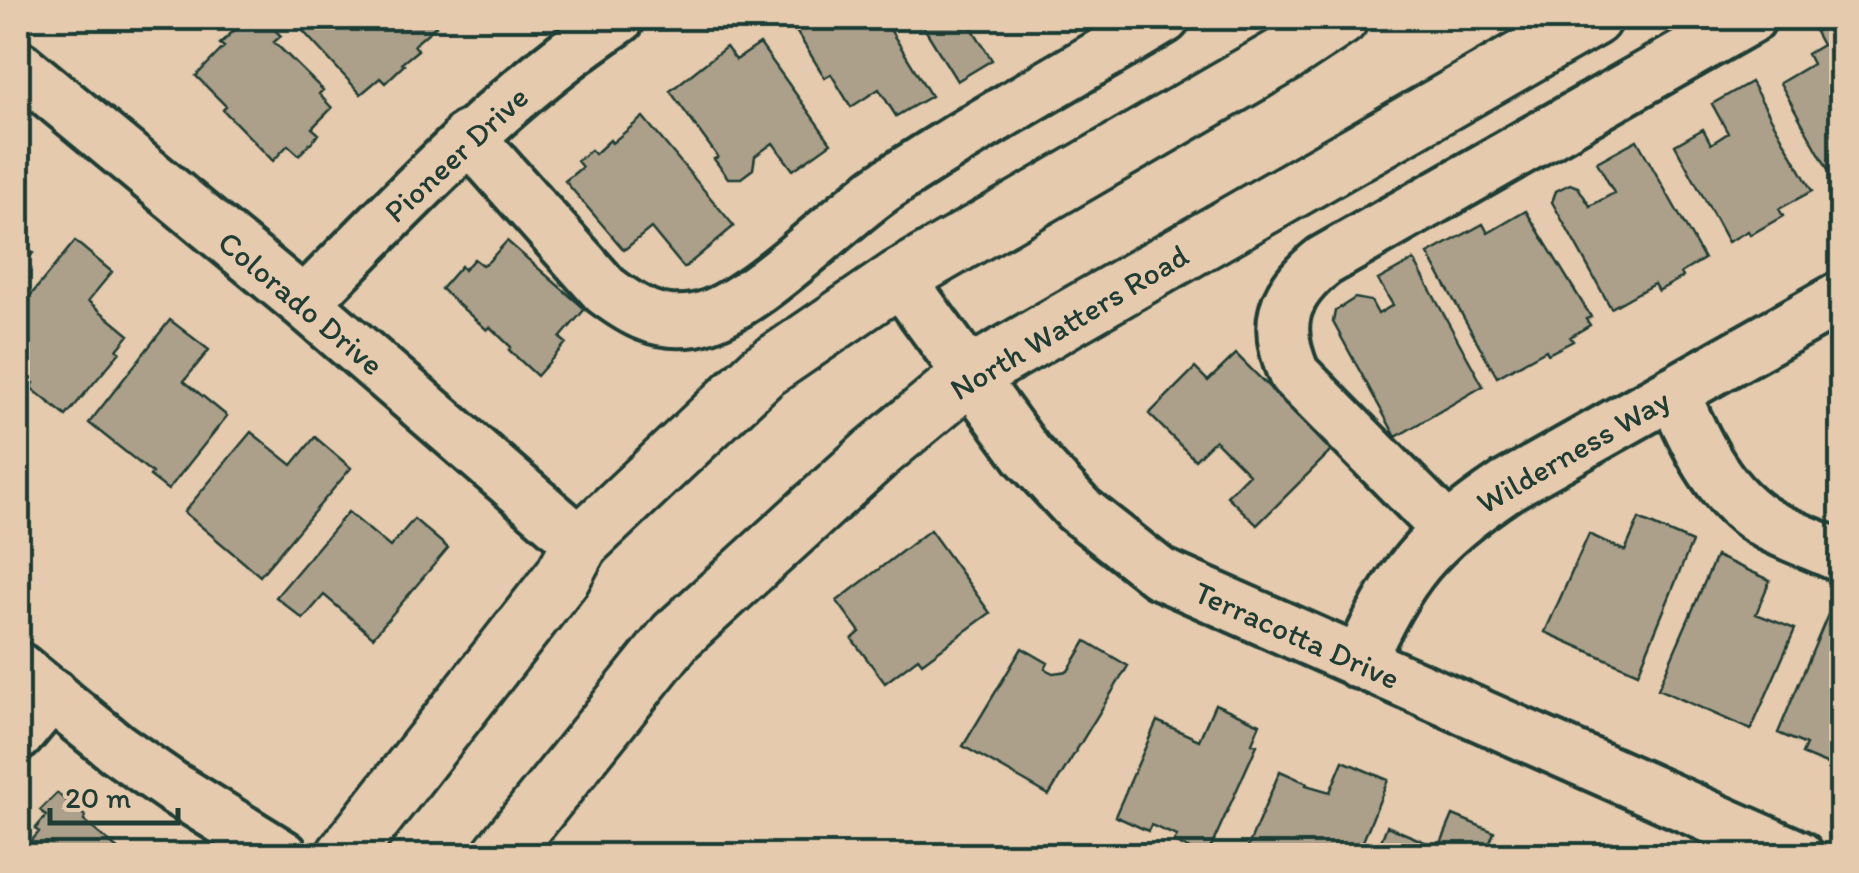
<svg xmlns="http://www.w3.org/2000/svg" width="1859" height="873" viewBox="0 0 1859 873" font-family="Itim,sans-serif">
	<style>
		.building { fill: #aca08a; stroke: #1f3d34; stroke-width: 2.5 }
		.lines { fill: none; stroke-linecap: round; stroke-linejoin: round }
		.minor-casing { stroke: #1f3d34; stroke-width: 58 }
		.major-casing { stroke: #1f3d34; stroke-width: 62 }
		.minor { stroke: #e6caad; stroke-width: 50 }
		.major { stroke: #e6caad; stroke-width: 55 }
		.labels { text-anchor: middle; stroke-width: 10; stroke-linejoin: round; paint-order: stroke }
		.street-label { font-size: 32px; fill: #1f3d34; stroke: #e6caad }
	</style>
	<rect width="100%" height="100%" fill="#e6caad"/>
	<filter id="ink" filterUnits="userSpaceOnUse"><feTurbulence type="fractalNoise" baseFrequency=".01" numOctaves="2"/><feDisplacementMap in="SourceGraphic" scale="20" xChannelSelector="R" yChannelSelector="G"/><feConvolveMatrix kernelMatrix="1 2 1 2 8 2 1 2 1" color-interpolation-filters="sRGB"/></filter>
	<g filter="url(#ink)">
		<path class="building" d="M 103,18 L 125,18 L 114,28 Z
			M 247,18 L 263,18 L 281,36 L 274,42 L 323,90 L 319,94 L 332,108 L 312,128 L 319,134 L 299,155 L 288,145 L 273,161 L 223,110 L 226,106 L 196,76 L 224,47 L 220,44 Z
			M 291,18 L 428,18 L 436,26 L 414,45 L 418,50 L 402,63 L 404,65 L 385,83 L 380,78 L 361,94 Z
			M 788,18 L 883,18 L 931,96 L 896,116 L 879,89 L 851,107 L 831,74 L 825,78 Z
			M 918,18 L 989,18 L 972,28 L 992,60 L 957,81 Z
			M 1842,18 L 1842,178 L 1835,182 L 1780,83 L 1812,64 L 1807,54 L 1822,45 L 1815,32 Z
			M 760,44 L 831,143 L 793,170 L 773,143 L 755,156 L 753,169 L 741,178 L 728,178 L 714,159 L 718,157 L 670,91 L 726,47 L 736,60 Z
			M 1751,82 L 1812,191 L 1779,209 L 1783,216 L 1750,235 L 1748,231 L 1728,242 L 1675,145 L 1703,129 L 1711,144 L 1728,133 L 1712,104 Z
			M 643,117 L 734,226 L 684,268 L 651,228 L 624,250 L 565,181 L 582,167 L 577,161 L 591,150 L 595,154 L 610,140 L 612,143 Z
			M 1637,140 L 1704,259 L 1681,273 L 1683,277 L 1658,291 L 1654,284 L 1611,308 L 1552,202 L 1556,191 L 1570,184 L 1578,187 L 1590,206 L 1614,193 L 1597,162 Z
			M 1526,211 L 1591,317 L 1586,319 L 1590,325 L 1570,337 L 1573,341 L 1548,354 L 1546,350 L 1497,377 L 1428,254 L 1483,224 L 1488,233 Z
			M 18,241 L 33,253 L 18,272 Z
			M 75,241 L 112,272 L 88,301 L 129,335 L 117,350 L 120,352 L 66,416 L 31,388 L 34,383 L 19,371 L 18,374 L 18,311 Z
			M 507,241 L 585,309 L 560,338 L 566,343 L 537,376 L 509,350 L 511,347 L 490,327 L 487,330 L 441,289 L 461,266 L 464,270 L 474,259 L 482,265 L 488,262 Z
			M 1414,260 L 1483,386 L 1396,437 L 1333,322 L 1335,311 L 1355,298 L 1371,301 L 1378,314 L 1393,305 L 1378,280 Z
			M 170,320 L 209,350 L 184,381 L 227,416 L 168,490 L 150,476 L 152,473 L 89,423 Z
			M 1236,354 L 1332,450 L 1257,525 L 1227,496 L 1249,474 L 1215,440 L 1195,460 L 1149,414 L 1195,368 L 1208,381 Z
			M 251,432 L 292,465 L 315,437 L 351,468 L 260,576 L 184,512 Z
			M 348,512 L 390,547 L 414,519 L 448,548 L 373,637 L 324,595 L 303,619 L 276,597 Z
			M 1639,519 L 1692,542 L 1638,673 L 1545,632 L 1589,534 L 1625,551 Z
			M 930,530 L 990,613 L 922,663 L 918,658 L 885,683 L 852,639 L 860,632 L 837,601 Z
			M 1716,556 L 1770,580 L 1756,614 L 1795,629 L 1751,730 L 1658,689 Z
			M 1829,612 L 1842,617 L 1842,764 L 1838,762 L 1836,768 L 1802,754 L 1806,745 L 1778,733 Z
			M 1086,641 L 1128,666 L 1049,795 L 963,746 L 1022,648 L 1048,663 L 1045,669 L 1053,673 L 1068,671 Z
			M 1215,704 L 1260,724 L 1252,743 L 1257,745 L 1207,856 L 1204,856 L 1174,842 L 1177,836 L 1151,825 L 1148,831 L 1115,816 L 1157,721 L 1199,740 Z
			M 1343,761 L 1388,780 L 1357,856 L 1244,856 L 1280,771 L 1307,783 L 1306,785 L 1330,792 Z
			M 57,793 L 85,816 L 84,821 L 126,856 L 18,856 L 39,832 L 35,829 L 46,816 L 40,810 Z
			M 1453,815 L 1494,832 L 1485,856 L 1375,856 L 1387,826 L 1439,848 Z"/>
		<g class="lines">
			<defs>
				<path id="minor" d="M 18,66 L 304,303 L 581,543
					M 468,136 L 605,290 C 634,312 658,326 695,320 C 752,310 837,217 888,184 C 977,125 1072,73 1164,18
					M 899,278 L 1028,455 L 1078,509 L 1159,573 L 1798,856
					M 304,303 C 404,202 500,97 619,18
					M 1673,392 C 1695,441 1719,498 1769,525 C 1792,537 1818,546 1842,557
					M 1448,530 L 1294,374 C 1273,325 1282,294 1324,261 L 1750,18
					M 1359,663 C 1398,575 1427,540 1507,486 L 1842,297
					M 18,668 L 116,748 L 172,787 L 283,856
					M 18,735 L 52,694"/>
				<path id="major" d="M 344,856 L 563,576 L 581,543 L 763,371 L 899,278 L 1284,55 L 1340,18
					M 500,856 L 676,636 L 874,455 L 970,375 L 1593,18"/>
			</defs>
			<use href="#minor" class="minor-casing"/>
			<use href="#major" class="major-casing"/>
			<use href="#minor" class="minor"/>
			<use href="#major" class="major"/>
		</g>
	</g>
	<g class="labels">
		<g class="street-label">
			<text transform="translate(456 154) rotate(-43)" y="11">Pioneer Drive</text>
			<text transform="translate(301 303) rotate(40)" y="11">Colorado Drive</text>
			<text transform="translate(1069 322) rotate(-31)" y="11">North Watters Road</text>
			<text transform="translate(1573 451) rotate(-30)" y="11">Wilderness Way</text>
			<text transform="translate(1297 635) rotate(24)" y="11">Terracotta Drive</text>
		</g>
	</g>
	<rect width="1859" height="873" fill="none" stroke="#e6caad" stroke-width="60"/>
	<rect x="30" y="30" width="1799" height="813" fill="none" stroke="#1f3d34" stroke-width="4" filter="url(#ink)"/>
	<path d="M50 808v15h128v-15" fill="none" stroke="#1f3d34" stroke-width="5"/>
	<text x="65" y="808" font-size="30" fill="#1f3d34" stroke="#e6caad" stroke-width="8" paint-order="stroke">20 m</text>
</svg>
